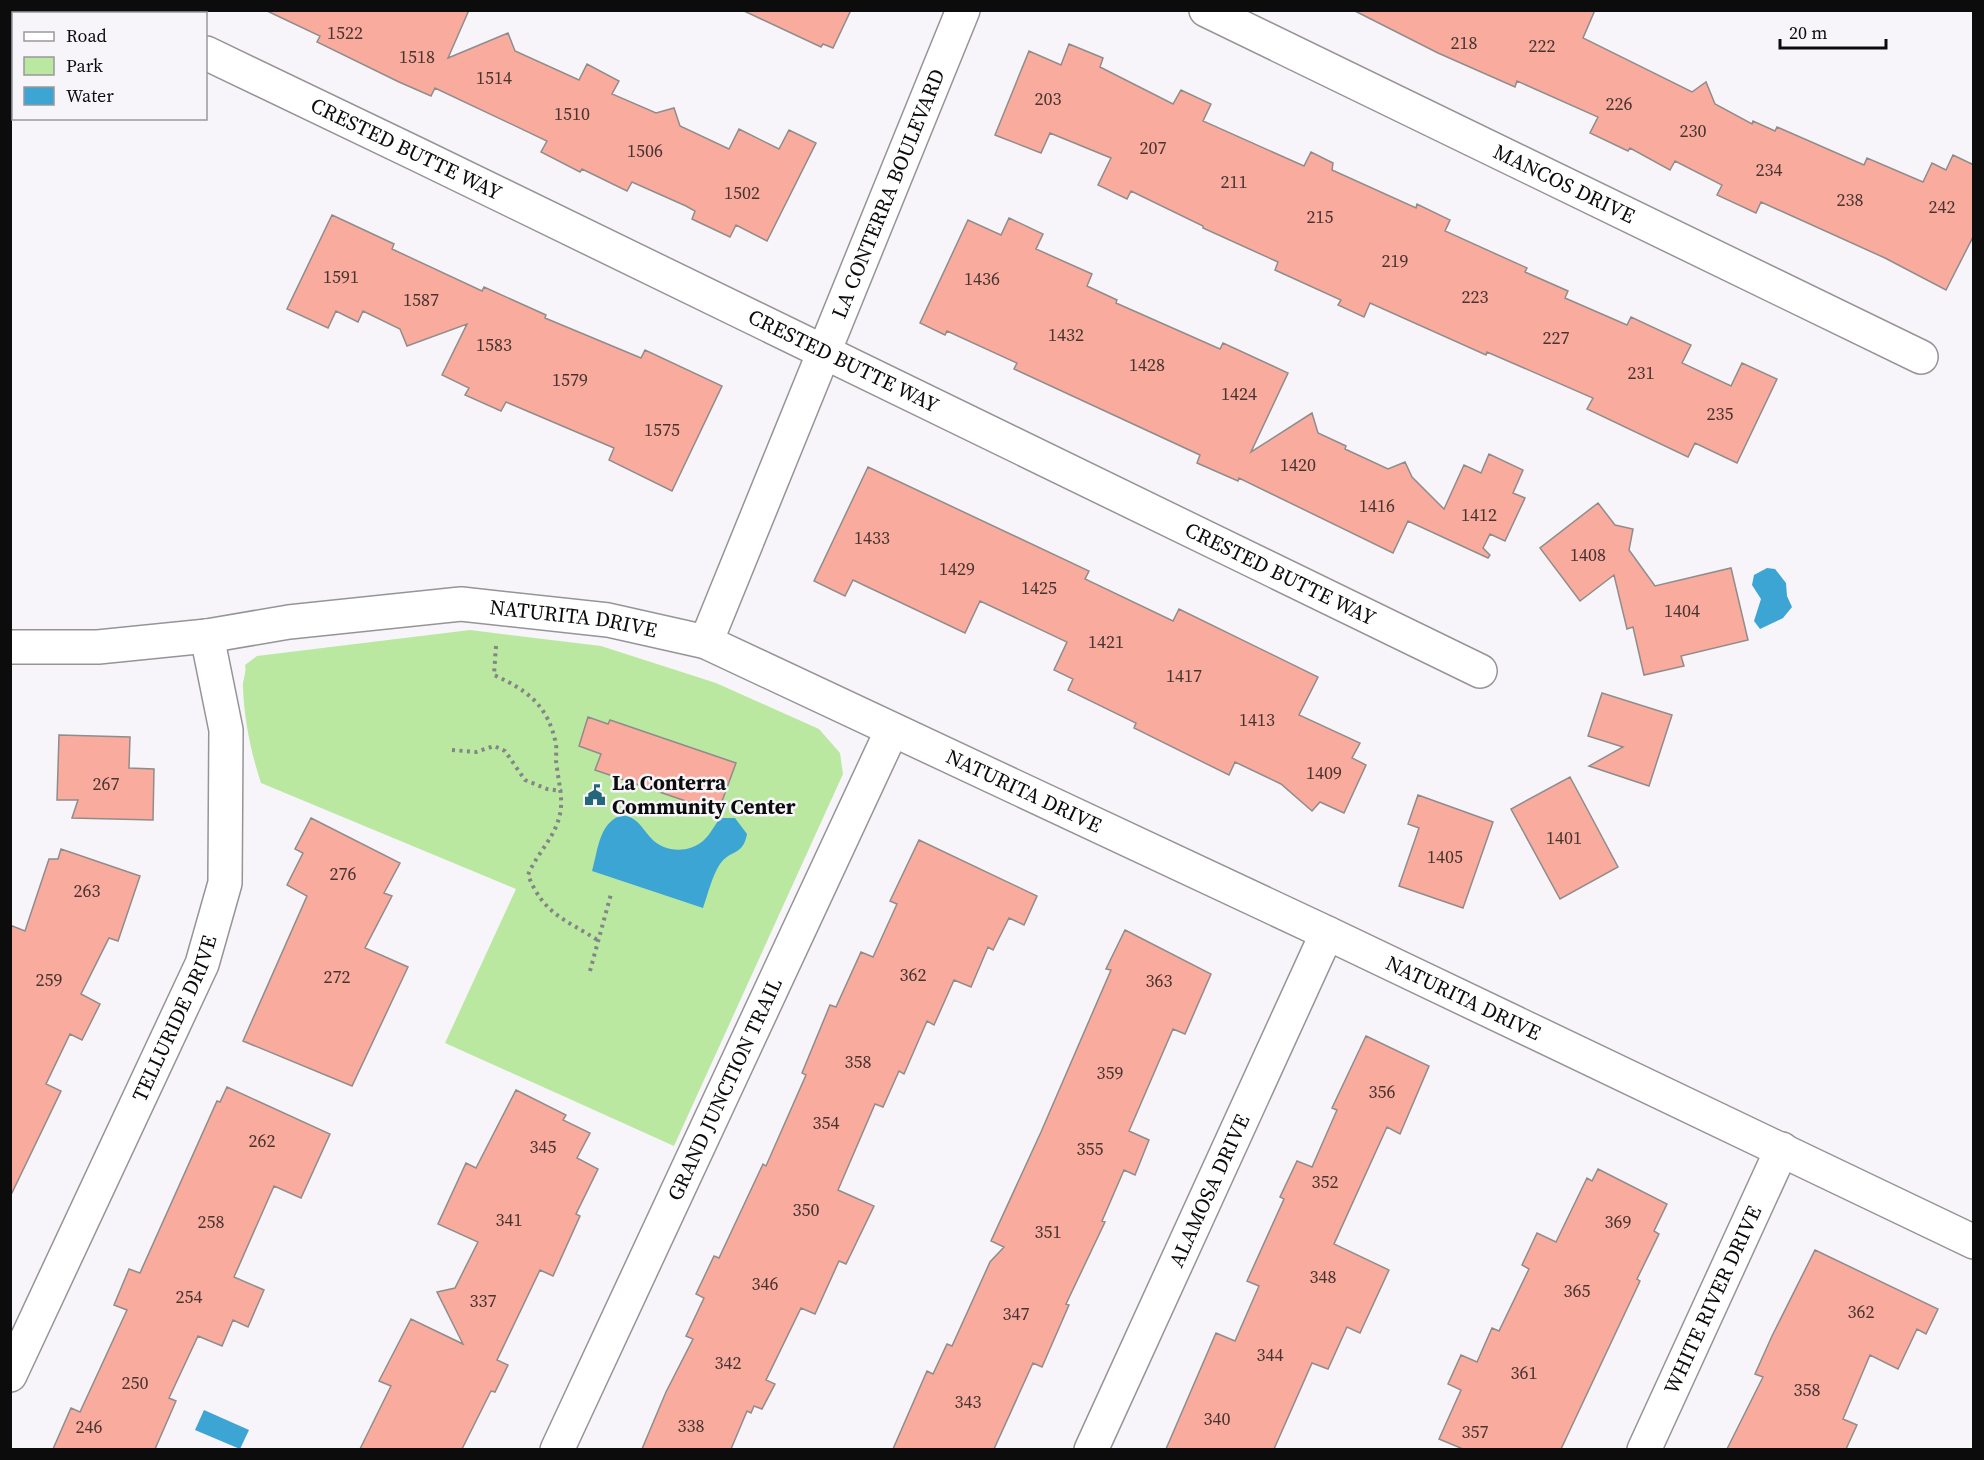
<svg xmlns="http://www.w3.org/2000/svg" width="1984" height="1460" viewBox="0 0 1984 1460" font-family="'Source Serif 4',serif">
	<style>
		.green { fill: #bae8a1 }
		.water { fill: #3ca5d4 }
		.building { fill: #f9ac9e; stroke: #908c8c; stroke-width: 1.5 }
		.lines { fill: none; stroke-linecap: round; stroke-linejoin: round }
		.street-casing { stroke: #969497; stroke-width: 36 }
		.path { stroke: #858486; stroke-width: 4; stroke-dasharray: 3 4.5; stroke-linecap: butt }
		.street { stroke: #fff; stroke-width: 33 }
		.labels { text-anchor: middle; stroke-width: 5; stroke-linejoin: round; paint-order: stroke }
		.number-label { font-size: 18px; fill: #473431 }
		.street-label { font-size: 21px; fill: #0c0c0d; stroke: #f7f5f9 }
		.poi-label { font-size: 21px; font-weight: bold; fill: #0c0c0d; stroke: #f7f5f9; text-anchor: start }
	</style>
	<rect width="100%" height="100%" fill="#f7f5f9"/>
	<path class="green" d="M 470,630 L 601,646 L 716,683 L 819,729 L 840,753 L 843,774 L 674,1146 L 445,1043 L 516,889 L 261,783 C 251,753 244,719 243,688 C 242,680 247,674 245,665 L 257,656 Z"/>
	<path class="water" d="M 1767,568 L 1775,569 L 1786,583 L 1787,596 L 1792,607 L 1783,618 L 1760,629 L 1754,621 L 1761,599 L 1752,585 L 1754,575 Z
		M 623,815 C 638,818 641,827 651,838 C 663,852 688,854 703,841 C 710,835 714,826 720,818 L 735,818 L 747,834 C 743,856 731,849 720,864 C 712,876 708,894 703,908 L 592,871 C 598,851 599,821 623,815 Z
		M 204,1410 L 249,1430 L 240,1449 L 195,1430 Z"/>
	<path class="building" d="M 265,10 L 469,10 L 448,58 L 508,33 L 515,51 L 579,80 L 587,64 L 619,81 L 612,94 L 656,113 L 674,108 L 680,126 L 729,149 L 739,129 L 779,149 L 789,130 L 816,143 L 767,241 L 736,225 L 730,237 L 692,219 L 695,211 L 686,206 L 632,182 L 627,191 L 582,169 L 580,172 L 541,152 L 547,141 L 435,88 L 431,96 L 399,82 L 317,42 L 320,36 Z
		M 742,10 L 851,10 L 833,48 L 823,44 L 821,47 Z
		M 1353,10 L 1595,10 L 1583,38 L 1692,92 L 1706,82 L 1715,104 L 1752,124 L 1753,121 L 1775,131 L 1777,127 L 1864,165 L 1867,158 L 1923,182 L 1932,163 L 1946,170 L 1953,155 L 1974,165 L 1974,235 L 1946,290 L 1885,258 L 1761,202 L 1756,213 L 1717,195 L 1722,185 L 1675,161 L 1670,170 L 1630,148 L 1628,151 L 1590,133 L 1598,117 L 1517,81 L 1515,87 L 1438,53 Z
		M 1069,44 L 1103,58 L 1100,67 L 1173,104 L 1181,90 L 1211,104 L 1203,121 L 1304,166 L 1311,152 L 1333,163 L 1332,170 L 1416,208 L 1417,204 L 1450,220 L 1445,231 L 1527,268 L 1525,272 L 1568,291 L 1565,298 L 1627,325 L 1631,317 L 1691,345 L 1682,363 L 1731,386 L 1742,363 L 1777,379 L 1737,463 L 1695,443 L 1688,457 L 1587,409 L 1593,398 L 1487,352 L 1486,355 L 1370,303 L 1364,317 L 1338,305 L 1341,300 L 1275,270 L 1278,262 L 1203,228 L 1203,226 L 1131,191 L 1127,199 L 1098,185 L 1111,158 L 1050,133 L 1041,153 L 995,135 L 1029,51 L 1061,65 Z
		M 332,215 L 394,244 L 392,249 L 482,291 L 484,287 L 546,315 L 545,318 L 641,358 L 645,350 L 722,386 L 672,491 L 609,460 L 614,448 L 506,402 L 501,411 L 465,395 L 469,388 L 442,375 L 467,324 L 407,346 L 400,329 L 363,311 L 358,322 L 336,311 L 328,328 L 287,309 Z
		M 1009,218 L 1043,234 L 1036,249 L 1092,274 L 1087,286 L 1117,300 L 1116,303 L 1220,349 L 1223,343 L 1288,373 L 1251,452 L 1312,413 L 1318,433 L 1346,446 L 1345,449 L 1388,469 L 1405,462 L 1412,477 L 1444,509 L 1464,465 L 1481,473 L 1489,454 L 1523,470 L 1513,493 L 1525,498 L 1505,541 L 1490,534 L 1483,548 L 1490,555 L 1488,558 L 1408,521 L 1393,553 L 1239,478 L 1238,481 L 1197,463 L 1200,455 L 1014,369 L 1017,363 L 947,331 L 945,335 L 920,323 L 968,220 L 1001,235 Z
		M 868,467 L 1089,571 L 1085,579 L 1173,621 L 1179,609 L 1318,677 L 1299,715 L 1360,743 L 1352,758 L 1366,765 L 1344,813 L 1320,802 L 1312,811 L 1281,784 L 1235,762 L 1229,775 L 1134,728 L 1136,723 L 1068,690 L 1073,679 L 1054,670 L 1067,642 L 980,601 L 965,633 L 853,580 L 845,596 L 814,581 Z
		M 1598,503 L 1615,525 L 1633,529 L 1629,550 L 1655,586 L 1731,568 L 1748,640 L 1681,656 L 1684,666 L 1644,675 L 1633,627 L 1627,629 L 1614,575 L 1580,601 L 1540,548 Z
		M 1602,693 L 1672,715 L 1649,786 L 1589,766 L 1623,747 L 1588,736 Z
		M 588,717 L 608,724 L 610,720 L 736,763 L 718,812 L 595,770 L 601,754 L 579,746 Z
		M 59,735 L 130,737 L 129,768 L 154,769 L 153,820 L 72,818 L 78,800 L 57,800 Z
		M 1570,777 L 1618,867 L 1560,899 L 1511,809 Z
		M 1418,795 L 1493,822 L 1463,908 L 1399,886 L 1419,828 L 1408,824 Z
		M 311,818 L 400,863 L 384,893 L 392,896 L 365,948 L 408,967 L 352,1086 L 243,1041 L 307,896 L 287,885 L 303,853 L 295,849 Z
		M 919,840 L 1037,896 L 1024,925 L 1009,918 L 993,950 L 988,947 L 971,987 L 954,980 L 934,1025 L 927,1021 L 904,1074 L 899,1071 L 883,1107 L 875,1104 L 838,1190 L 874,1206 L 846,1264 L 839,1261 L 815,1314 L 801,1308 L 766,1380 L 775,1384 L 762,1409 L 754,1406 L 751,1413 L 747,1411 L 731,1449 L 642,1449 L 666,1392 L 693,1339 L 686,1336 L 704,1298 L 696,1294 L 714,1256 L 719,1258 L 763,1164 L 766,1166 L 806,1075 L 802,1073 L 830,1005 L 836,1007 L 861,952 L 873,957 L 897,904 L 890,901 Z
		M 61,849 L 140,876 L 118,941 L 109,938 L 81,994 L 100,1004 L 82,1040 L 70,1034 L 46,1084 L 61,1091 L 10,1197 L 10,925 L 25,931 L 49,859 L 58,859 Z
		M 1125,930 L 1211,974 L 1185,1034 L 1173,1029 L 1129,1131 L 1149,1140 L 1135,1175 L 1124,1170 L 1102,1221 L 1105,1222 L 1066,1304 L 1069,1305 L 1042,1367 L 1033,1363 L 994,1449 L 893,1449 L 927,1371 L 933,1374 L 947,1344 L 952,1346 L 990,1262 L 1004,1247 L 991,1241 L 1041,1132 L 1111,970 L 1106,969 Z
		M 1366,1036 L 1429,1066 L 1400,1134 L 1387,1127 L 1334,1244 L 1389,1270 L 1360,1333 L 1347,1327 L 1328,1369 L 1312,1363 L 1274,1449 L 1166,1449 L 1216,1333 L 1235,1341 L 1259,1286 L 1247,1281 L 1284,1199 L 1280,1197 L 1297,1161 L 1312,1167 L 1337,1110 L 1332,1108 Z
		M 227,1087 L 330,1134 L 301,1198 L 274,1186 L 234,1277 L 264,1290 L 248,1327 L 233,1320 L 222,1346 L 198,1336 L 169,1398 L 176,1401 L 155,1449 L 53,1449 L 71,1408 L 80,1412 L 127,1310 L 114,1305 L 129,1269 L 140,1273 L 217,1101 L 220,1102 Z
		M 516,1090 L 566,1115 L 563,1120 L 590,1133 L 577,1158 L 598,1169 L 576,1214 L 580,1216 L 553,1276 L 540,1270 L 497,1360 L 508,1365 L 495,1392 L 491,1391 L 462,1449 L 360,1449 L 391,1386 L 379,1381 L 411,1319 L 463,1344 L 437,1292 L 455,1288 L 478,1242 L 438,1224 L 466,1163 L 476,1168 Z
		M 1598,1169 L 1667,1204 L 1654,1231 L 1659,1234 L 1637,1279 L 1640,1281 L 1561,1449 L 1463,1449 L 1439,1439 L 1461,1390 L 1448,1384 L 1461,1355 L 1477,1362 L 1492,1328 L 1499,1331 L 1529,1269 L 1522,1265 L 1537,1233 L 1556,1242 L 1587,1178 L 1592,1181 Z
		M 1815,1250 L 1938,1309 L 1926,1334 L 1917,1329 L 1898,1369 L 1870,1355 L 1843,1419 L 1857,1425 L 1846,1449 L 1727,1449 L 1763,1377 L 1755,1374 L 1772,1336 Z"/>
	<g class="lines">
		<defs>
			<g id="street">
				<path d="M 115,10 L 121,14"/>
				<path id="s1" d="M 1206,10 L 1921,357"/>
				<path id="s2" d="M 206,53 C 632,256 1055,465 1480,671"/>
				<path id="s3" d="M 706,642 L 963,10"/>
				<path id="s4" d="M 10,647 L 98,647 L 207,636 L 289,622 L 461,604 L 608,620 L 706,642 L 1327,933 L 1974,1242"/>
				<path id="s5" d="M 10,1375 L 202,964 L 225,883 L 226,730 L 207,636"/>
				<path id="s6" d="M 557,1450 L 892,730"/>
				<path id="s7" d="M 1091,1450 L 1327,933"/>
				<path id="s8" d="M 1644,1450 L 1782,1149"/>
			</g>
		</defs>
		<use href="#street" class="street-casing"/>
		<path class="path" d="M 496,646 L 494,675 C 529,691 548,706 556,744 C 557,752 555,760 557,768 C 559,785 564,801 559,818 C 554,838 536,855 528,875 C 544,915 565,919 599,941
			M 452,750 L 476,752 L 494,746 L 505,751 L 525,780 L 547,789 L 562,791
			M 590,971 L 611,894"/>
		<use href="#street" class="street"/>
	</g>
	<defs>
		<symbol id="civic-bare" viewBox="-9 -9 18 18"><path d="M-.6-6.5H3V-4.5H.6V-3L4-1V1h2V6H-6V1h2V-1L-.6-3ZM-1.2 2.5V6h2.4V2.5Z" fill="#25667a" stroke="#f7f5f9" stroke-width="2.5" paint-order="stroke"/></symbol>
	</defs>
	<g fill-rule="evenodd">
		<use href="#civic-bare" x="580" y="780" width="30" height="30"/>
	</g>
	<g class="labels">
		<g class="number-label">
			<text x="345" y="39">1522</text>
			<text x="1464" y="49">218</text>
			<text x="1542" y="52">222</text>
			<text x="417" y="63">1518</text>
			<text x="494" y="84">1514</text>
			<text x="1048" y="105">203</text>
			<text x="1619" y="110">226</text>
			<text x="572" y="120">1510</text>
			<text x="1693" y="137">230</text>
			<text x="1153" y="154">207</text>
			<text x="645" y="157">1506</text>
			<text x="1769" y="176">234</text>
			<text x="1234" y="188">211</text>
			<text x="742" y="199">1502</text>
			<text x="1850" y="206">238</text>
			<text x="1942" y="213">242</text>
			<text x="1320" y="223">215</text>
			<text x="1395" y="267">219</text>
			<text x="341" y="283">1591</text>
			<text x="982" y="285">1436</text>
			<text x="1475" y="303">223</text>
			<text x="421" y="306">1587</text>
			<text x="1066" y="341">1432</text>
			<text x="1556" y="344">227</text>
			<text x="494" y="351">1583</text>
			<text x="1147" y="371">1428</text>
			<text x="1641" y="379">231</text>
			<text x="570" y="386">1579</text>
			<text x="1239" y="400">1424</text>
			<text x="1720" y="420">235</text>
			<text x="662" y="436">1575</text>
			<text x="1298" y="471">1420</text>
			<text x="1377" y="512">1416</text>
			<text x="1479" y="521">1412</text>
			<text x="872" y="544">1433</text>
			<text x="1588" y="561">1408</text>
			<text x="957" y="575">1429</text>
			<text x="1039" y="594">1425</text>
			<text x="1682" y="617">1404</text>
			<text x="1106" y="648">1421</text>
			<text x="1184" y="682">1417</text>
			<text x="1257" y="726">1413</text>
			<text x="1324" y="779">1409</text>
			<text x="106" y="790">267</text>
			<text x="1564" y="844">1401</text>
			<text x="1445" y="863">1405</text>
			<text x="343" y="880">276</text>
			<text x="87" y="897">263</text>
			<text x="913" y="981">362</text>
			<text x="337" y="983">272</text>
			<text x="49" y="986">259</text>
			<text x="1159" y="987">363</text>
			<text x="858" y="1068">358</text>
			<text x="1110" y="1079">359</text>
			<text x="1382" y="1098">356</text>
			<text x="826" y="1129">354</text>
			<text x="262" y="1147">262</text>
			<text x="543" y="1153">345</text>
			<text x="1090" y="1155">355</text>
			<text x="1325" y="1188">352</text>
			<text x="806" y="1216">350</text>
			<text x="509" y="1226">341</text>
			<text x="211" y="1228">258</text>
			<text x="1618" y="1228">369</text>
			<text x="1048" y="1238">351</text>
			<text x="1323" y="1283">348</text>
			<text x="765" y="1290">346</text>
			<text x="1577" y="1297">365</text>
			<text x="189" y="1303">254</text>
			<text x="483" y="1307">337</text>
			<text x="1861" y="1318">362</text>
			<text x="1016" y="1320">347</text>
			<text x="1270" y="1361">344</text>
			<text x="728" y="1369">342</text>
			<text x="1524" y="1379">361</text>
			<text x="135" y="1389">250</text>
			<text x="1807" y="1396">358</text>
			<text x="968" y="1408">343</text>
			<text x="1217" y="1425">340</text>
			<text x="691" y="1432">338</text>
			<text x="89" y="1433">246</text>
			<text x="1475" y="1438">357</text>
		</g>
		<g class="street-label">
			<text dy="7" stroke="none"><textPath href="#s2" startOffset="222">CRESTED BUTTE WAY</textPath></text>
			<text dy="7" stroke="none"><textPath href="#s1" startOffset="398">MANCOS DRIVE</textPath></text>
			<text dy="7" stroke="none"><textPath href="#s3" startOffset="484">LA CONTERRA BOULEVARD</textPath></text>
			<text dy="7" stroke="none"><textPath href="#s2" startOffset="708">CRESTED BUTTE WAY</textPath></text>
			<text dy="7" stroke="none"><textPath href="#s2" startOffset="1194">CRESTED BUTTE WAY</textPath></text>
			<text dy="7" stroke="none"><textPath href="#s4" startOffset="567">NATURITA DRIVE</textPath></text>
			<text dy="7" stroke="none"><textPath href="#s4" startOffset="1053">NATURITA DRIVE</textPath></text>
			<text dy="7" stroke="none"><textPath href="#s4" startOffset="1539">NATURITA DRIVE</textPath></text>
			<text dy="7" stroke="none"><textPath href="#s5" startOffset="393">TELLURIDE DRIVE</textPath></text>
			<text dy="7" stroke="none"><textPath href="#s6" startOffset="398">GRAND JUNCTION TRAIL</textPath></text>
			<text dy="7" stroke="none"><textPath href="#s7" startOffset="285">ALAMOSA DRIVE</textPath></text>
			<text dy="7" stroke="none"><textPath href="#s8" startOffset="165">WHITE RIVER DRIVE</textPath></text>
		</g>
		<g class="poi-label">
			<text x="612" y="790">La Conterra<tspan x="612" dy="24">Community Center</tspan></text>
		</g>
	</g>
	<rect width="1984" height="1460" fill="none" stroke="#0c0c0d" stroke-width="24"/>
	<rect x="12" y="12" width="195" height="108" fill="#f7f5f9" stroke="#99989b" stroke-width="1.5"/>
	<rect x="24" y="32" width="30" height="9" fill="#ffffff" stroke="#99989b" stroke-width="1.5"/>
	<text x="66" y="42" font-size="18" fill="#0c0c0d">Road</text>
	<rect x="24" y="57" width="30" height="18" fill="#bae8a1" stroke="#99989b" stroke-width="1.5"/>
	<text x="66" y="72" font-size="18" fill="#0c0c0d">Park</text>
	<rect x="24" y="87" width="30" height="18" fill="#3ca5d4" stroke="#99989b" stroke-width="1.5"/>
	<text x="66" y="102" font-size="18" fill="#0c0c0d">Water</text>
	<path d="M1780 39v9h106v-9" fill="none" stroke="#0c0c0d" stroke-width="3"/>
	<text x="1789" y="39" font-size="18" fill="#0c0c0d" stroke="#f7f5f9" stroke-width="4.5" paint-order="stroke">20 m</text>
</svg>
